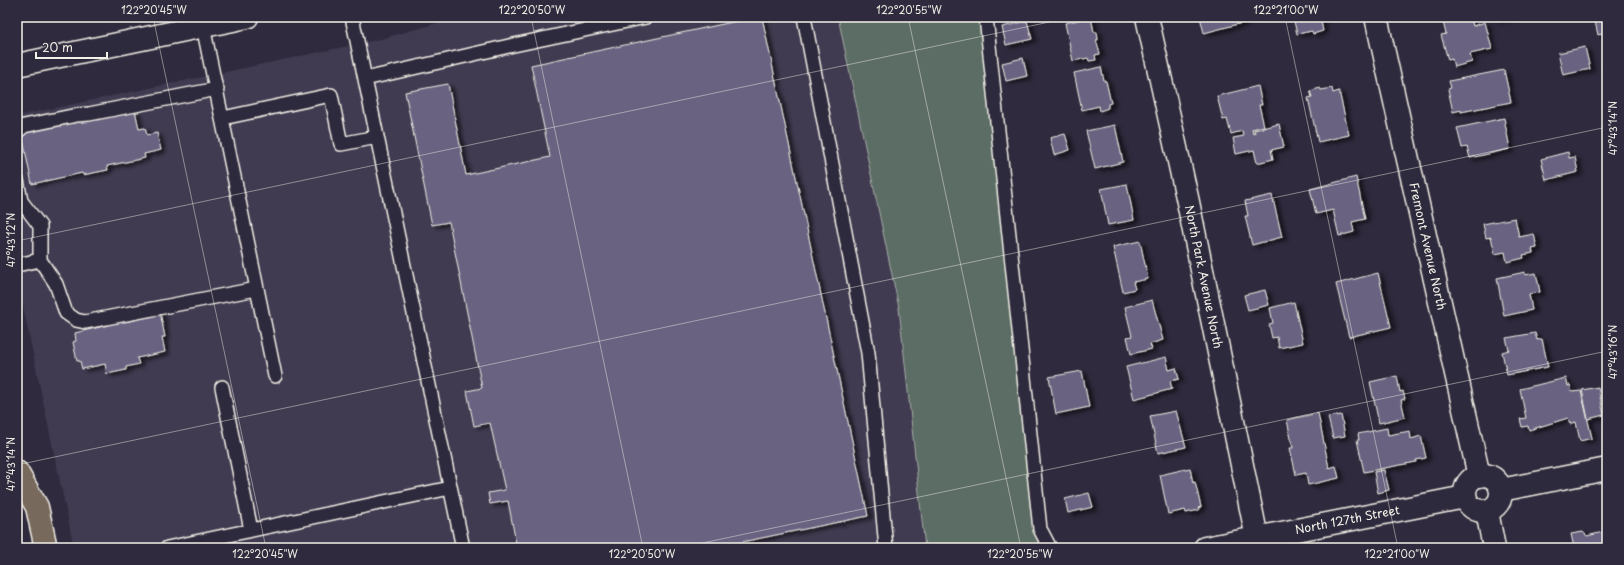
<svg xmlns="http://www.w3.org/2000/svg" width="1624" height="565" viewBox="0 0 1624 565" font-family="'Playpen Sans',sans-serif">
	<style>
		.built { fill: #413b51 }
		.green { fill: #5b6d66; stroke: #a8afa7 }
		.building { fill: #6a6281; stroke: #f4f1e8; filter: url(#shadow) }
		.lines { fill: none; stroke-linecap: round; stroke-linejoin: round }
		.service-casing { stroke: #f4f1e8; stroke-width: 16 }
		.minor-casing { stroke: #f4f1e8; stroke-width: 25 }
		.tertiary-casing { stroke: #f4f1e8; stroke-width: 25 }
		.trunk-casing { stroke: #f4f1e8; stroke-width: 25 }
		.service { stroke: #2f2a3d; stroke-width: 13 }
		.minor { stroke: #2f2a3d; stroke-width: 22 }
		.tertiary { stroke: #2f2a3d; stroke-width: 22 }
		.trunk { stroke: #77695c; stroke-width: 22 }
		.ticks { fill: none; stroke: #f4f1e8; stroke-width: 1; stroke-opacity: 0.45 }
		.labels { text-anchor: middle; stroke-width: 4; stroke-linejoin: round; paint-order: stroke }
		.street-label { font-size: 12px; fill: #f4f1e8; stroke: #2f2a3d }
		.neatline { fill: none; stroke: #f4f1e8; stroke-width: 1.5 }
		.ticks-label { font-size: 10px; text-anchor: middle; fill: #f4f1e8 }
	</style>
	<defs>
		<filter id="shadow"><feDropShadow dx="4.5" dy="2.5" stdDeviation="2" flood-color="#0009"/></filter>
	</defs>
	<rect width="100%" height="100%" fill="#2f2a3d"/>
	<filter id="ink" filterUnits="userSpaceOnUse"><feTurbulence type="fractalNoise" baseFrequency=".025" numOctaves="2"/><feDisplacementMap in="SourceGraphic" scale="8" xChannelSelector="R" yChannelSelector="G"/><feConvolveMatrix kernelMatrix="1 2 1 2 8 2 1 2 1" color-interpolation-filters="sRGB"/></filter>
	<g filter="url(#ink)">
		<path class="built" d="M 459,17 L 838,17 L 899,308 L 925,548 L 74,548 L 17,278 L 17,116 L 381,39 Z"/>
		<path class="green" d="M 838,17 L 987,17 L 1042,548 L 925,548 L 899,308 Z"/>
		<path class="building" d="M 756,17 L 762,17 L 868,516 L 713,548 L 517,548 L 508,501 L 490,504 L 488,493 L 505,490 L 490,423 L 474,426 L 467,391 L 482,388 L 449,222 L 432,225 L 405,92 L 448,84 L 466,175 L 550,157 L 531,65 Z
			M 1091,17 L 1094,32 L 1097,32 L 1098,40 L 1096,40 L 1100,54 L 1095,55 L 1096,60 L 1089,61 L 1088,58 L 1073,61 L 1065,23 Z
			M 1200,17 L 1244,17 L 1246,22 L 1204,33 Z
			M 1293,17 L 1320,17 L 1323,31 L 1313,34 L 1312,31 L 1297,34 Z
			M 1447,17 L 1471,17 L 1473,26 L 1485,22 L 1492,49 L 1470,54 L 1472,62 L 1454,67 L 1452,59 L 1448,60 L 1441,35 L 1446,34 L 1442,18 Z
			M 1494,17 L 1510,17 L 1495,20 Z
			M 1594,17 L 1607,17 L 1607,32 L 1598,35 Z
			M 1027,21 L 1032,39 L 1006,45 L 1002,27 Z
			M 1585,47 L 1590,69 L 1563,75 L 1558,53 Z
			M 1023,58 L 1027,76 L 1006,81 L 1002,63 Z
			M 1101,67 L 1104,81 L 1106,81 L 1111,103 L 1108,104 L 1108,108 L 1100,111 L 1099,106 L 1082,110 L 1074,73 Z
			M 1504,70 L 1511,102 L 1461,112 L 1461,110 L 1453,112 L 1448,89 L 1451,88 L 1449,81 Z
			M 1258,86 L 1262,105 L 1259,105 L 1264,126 L 1252,129 L 1253,134 L 1255,133 L 1254,130 L 1279,124 L 1284,147 L 1271,150 L 1273,159 L 1257,163 L 1254,150 L 1236,154 L 1233,138 L 1244,136 L 1242,131 L 1231,134 L 1227,119 L 1223,120 L 1217,96 Z
			M 1320,88 L 1321,90 L 1332,88 L 1333,93 L 1339,91 L 1349,135 L 1318,142 L 1308,98 L 1312,97 L 1310,91 Z
			M 135,110 L 139,129 L 145,128 L 147,135 L 157,133 L 161,150 L 144,154 L 145,158 L 107,166 L 108,170 L 83,175 L 82,173 L 32,184 L 21,130 L 93,115 Z
			M 1504,118 L 1510,149 L 1470,158 L 1467,147 L 1462,148 L 1457,128 Z
			M 1115,125 L 1123,162 L 1095,169 L 1086,131 Z
			M 1065,134 L 1070,150 L 1054,155 L 1050,138 Z
			M 1568,152 L 1569,158 L 1575,157 L 1578,172 L 1546,180 L 1541,159 Z
			M 1356,177 L 1365,219 L 1352,222 L 1354,232 L 1339,236 L 1333,210 L 1316,214 L 1310,189 Z
			M 1127,184 L 1134,220 L 1108,225 L 1101,189 Z
			M 1272,195 L 1282,237 L 1252,245 L 1245,216 L 1248,216 L 1245,201 Z
			M 1515,218 L 1519,237 L 1534,234 L 1537,248 L 1532,249 L 1533,253 L 1523,255 L 1524,258 L 1507,262 L 1505,252 L 1495,254 L 1491,237 L 1486,238 L 1483,224 Z
			M 1140,241 L 1148,279 L 1133,282 L 1135,289 L 1123,292 L 1113,247 Z
			M 1525,272 L 1525,275 L 1536,273 L 1540,292 L 1529,294 L 1532,310 L 1504,316 L 1497,278 Z
			M 1378,273 L 1391,327 L 1349,337 L 1336,284 Z
			M 1265,290 L 1269,305 L 1248,310 L 1244,295 Z
			M 1152,300 L 1163,340 L 1150,344 L 1152,349 L 1131,354 L 1127,337 L 1132,336 L 1125,307 Z
			M 1294,302 L 1303,343 L 1279,348 L 1277,337 L 1272,338 L 1269,324 L 1273,323 L 1270,308 Z
			M 160,312 L 165,337 L 162,337 L 165,352 L 137,358 L 139,364 L 126,367 L 126,370 L 107,374 L 105,364 L 82,369 L 80,361 L 77,361 L 73,342 L 76,341 L 75,333 L 108,325 L 107,321 L 124,318 L 125,322 L 153,316 L 152,313 Z
			M 1535,333 L 1537,340 L 1542,339 L 1548,367 L 1507,375 L 1502,352 L 1509,350 L 1506,338 Z
			M 1166,357 L 1169,370 L 1176,368 L 1179,379 L 1170,381 L 1172,389 L 1134,399 L 1126,367 Z
			M 1082,371 L 1089,407 L 1056,414 L 1049,377 Z
			M 1397,376 L 1400,392 L 1403,391 L 1405,399 L 1401,400 L 1405,417 L 1379,423 L 1370,382 Z
			M 1566,378 L 1568,386 L 1570,385 L 1572,392 L 1581,391 L 1592,438 L 1580,441 L 1576,422 L 1570,424 L 1568,418 L 1529,430 L 1528,426 L 1522,427 L 1520,419 L 1526,418 L 1520,389 Z
			M 1598,387 L 1604,415 L 1588,419 L 1582,390 Z
			M 1176,411 L 1186,447 L 1158,453 L 1150,416 Z
			M 1318,413 L 1329,468 L 1336,466 L 1339,478 L 1308,485 L 1306,473 L 1296,475 L 1290,448 L 1293,448 L 1287,420 Z
			M 1341,415 L 1345,436 L 1333,438 L 1328,417 Z
			M 1387,428 L 1388,435 L 1410,431 L 1411,439 L 1421,436 L 1426,458 L 1416,460 L 1416,462 L 1364,472 L 1357,440 L 1359,440 L 1358,434 Z
			M 1190,468 L 1193,483 L 1195,482 L 1201,507 L 1198,508 L 1199,510 L 1186,513 L 1185,510 L 1168,514 L 1160,475 Z
			M 1384,470 L 1389,490 L 1378,493 L 1374,472 Z
			M 1089,493 L 1093,507 L 1068,513 L 1065,499 Z
			M 1607,531 L 1607,548 L 1574,548 L 1571,534 L 1583,532 L 1587,536 Z"/>
		<g class="lines">
			<defs>
				<path id="service" d="M 352,17 L 463,548
					M 804,17 L 868,353 L 886,548
					M 986,17 L 1040,529 L 1050,548
					M 203,26 L 275,376
					M 365,79 L 509,46 L 646,17
					M 223,118 L 331,95 L 341,144 L 377,137
					M 17,132 L 24,126 L 77,115 L 89,114 L 217,89
					M 17,180 L 21,201 L 40,226 L 40,260 L 56,284 L 66,313 L 76,320 L 85,322 L 256,289
					M 17,265 L 40,260
					M 222,387 L 251,530
					M 167,548 L 450,488"/>
				<g id="minor">
					<path id="s1" d="M 1147,17 L 1188,202 L 1257,538"/>
					<path id="s2" d="M 1376,17 L 1479,476"/>
					<circle cx="1483" cy="493" r="18"/>
					<path d="M 1501,490 L 1607,469"/>
					<path d="M 1487,511 L 1494,548"/>
					<path id="s3" d="M 1205,548 L 1465,497"/>
				</g>
				<path id="tertiary" d="M 17,65 L 247,17"/>
				<path id="trunk" d="M 17,472 L 37,507 L 46,548"/>
			</defs>
			<use href="#service" class="service-casing"/>
			<use href="#minor" class="minor-casing"/>
			<use href="#tertiary" class="tertiary-casing"/>
			<use href="#trunk" class="trunk-casing"/>
			<use href="#service" class="service"/>
			<use href="#minor" class="minor"/>
			<use href="#tertiary" class="tertiary"/>
			<use href="#trunk" class="trunk"/>
		</g>
	</g>
	<path class="ticks" d="M 153,17 L 266,548M 531,17 L 643,548M 908,17 L 1021,548M 1285,17 L 1398,548M 17,18 L 20,17M 17,241 L 1073,17M 17,465 L 1607,127M 679,548 L 1607,351"/>
	<g class="labels">
		<g class="street-label">
			<text dy="4" stroke="none"><textPath href="#s2" startOffset="235">Fremont Avenue North</textPath></text>
			<text dy="4" stroke="none"><textPath href="#s1" startOffset="266">North Park Avenue North</textPath></text>
			<text dy="4" stroke="none"><textPath href="#s3" startOffset="145">North 127th Street</textPath></text>
		</g>
	</g>
	<rect width="1624" height="565" fill="none" stroke="#2f2a3d" stroke-width="44"/>
	<path d="M36 52v6h71v-6" fill="none" stroke="#f4f1e8" stroke-width="2"/>
	<text x="42" y="52" font-size="12" fill="#f4f1e8" stroke="#2f2a3d" stroke-width="3" paint-order="stroke">20 m</text>
	<rect x="22" y="22" width="1580" height="521" class="neatline"/>
	<g class="ticks-label">
		<text x="154" y="14">122°20'45"W</text>
		<text x="532" y="14">122°20'50"W</text>
		<text x="909" y="14">122°20'55"W</text>
		<text x="1286" y="14">122°21'00"W</text>
		<text transform="translate(1613 128) rotate(-90)" y="4">47°43'14"N</text>
		<text transform="translate(11 240) rotate(-90)" y="4">47°43'12"N</text>
		<text transform="translate(1613 352) rotate(-90)" y="4">47°43'16"N</text>
		<text transform="translate(11 464) rotate(-90)" y="4">47°43'14"N</text>
		<text x="265" y="558">122°20'45"W</text>
		<text x="642" y="558">122°20'50"W</text>
		<text x="1020" y="558">122°20'55"W</text>
		<text x="1397" y="558">122°21'00"W</text>
	</g>
</svg>
